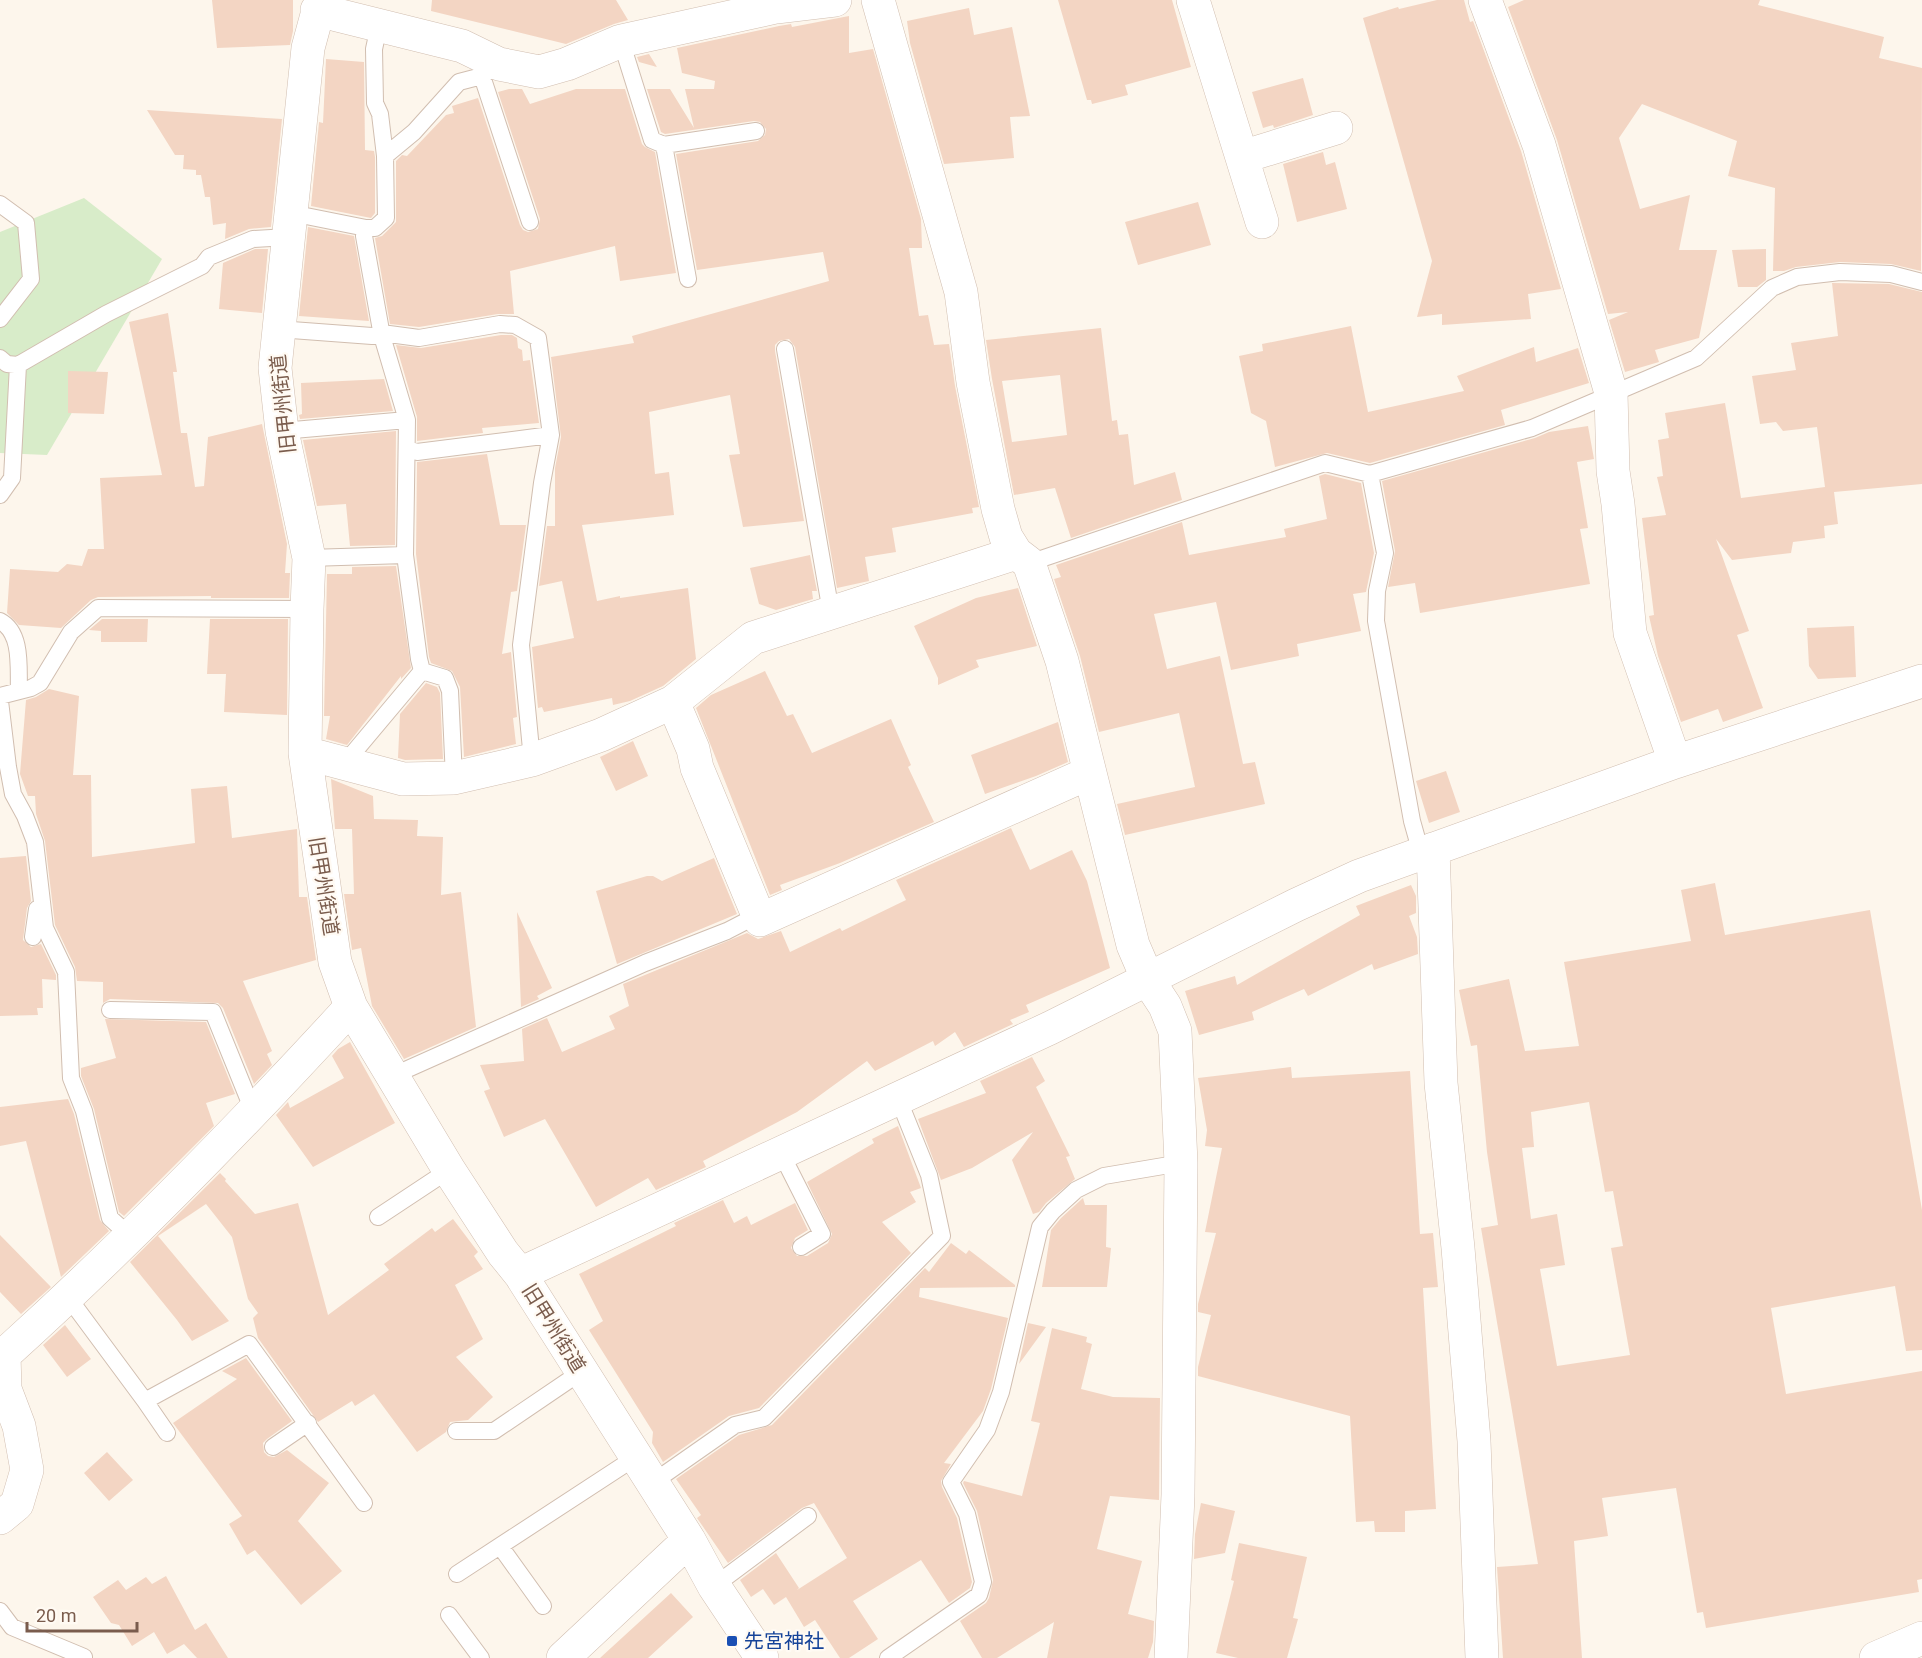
<svg xmlns="http://www.w3.org/2000/svg" width="1922" height="1658" viewBox="0 0 1922 1658" font-family="Roboto,'Noto Sans JP',sans-serif">
	<style>
		.green { fill: #d8ecc9 }
		.building { fill: #f3d5c3; fill-rule: evenodd }
		.lines { fill: none; stroke-linecap: round; stroke-linejoin: round }
		.service-casing { stroke: #d1beb0; stroke-width: 18 }
		.minor-casing { stroke: #d1beb0; stroke-width: 34 }
		.tertiary-casing { stroke: #d1beb0; stroke-width: 34 }
		.service { stroke: #fff; stroke-width: 16 }
		.minor { stroke: #fff; stroke-width: 33 }
		.tertiary { stroke: #fff; stroke-width: 33 }
		.transit-dot { fill: #1a4fb4; stroke: #fffaf3; stroke-width: 2 }
		.labels { text-anchor: middle; stroke-width: 4.5; stroke-linejoin: round; paint-order: stroke }
		.street-label { font-size: 20px; fill: #7a5c4d; stroke: #fffaf3 }
		.transit-label { font-size: 20px; fill: #164399; stroke: #fffaf3; text-anchor: start }
	</style>
	<rect width="100%" height="100%" fill="#fdf6ec"/>
	<path class="green" d="M 84,198 L 162,259 L 47,455 L 0,453 L 0,232 Z"/>
	<path class="building" d="M 212,0 L 293,0 L 293,31 L 290,45 L 217,48 Z
		M 432,0 L 616,0 L 628,20 L 614,24 L 566,44 L 431,11 Z
		M 1058,0 L 1172,0 L 1191,67 L 1125,85 L 1128,95 L 1092,104 L 1091,100 L 1087,100 Z
		M 1437,0 L 1464,0 L 1470,22 L 1473,21 L 1521,151 L 1561,289 L 1528,294 L 1531,319 L 1442,325 L 1442,314 L 1417,317 L 1432,261 L 1363,18 L 1398,7 L 1399,9 Z
		M 1524,0 L 1760,0 L 1758,5 L 1884,37 L 1879,58 L 1922,68 L 1921,271 L 1891,264 L 1840,262 L 1796,267 L 1784,271 L 1773,271 L 1775,188 L 1728,176 L 1737,141 L 1642,104 L 1619,138 L 1640,209 L 1690,195 L 1679,250 L 1717,250 L 1699,338 L 1655,350 L 1659,362 L 1625,372 L 1609,320 L 1628,312 L 1608,314 L 1557,140 L 1508,7 Z
		M 969,8 L 974,35 L 1012,27 L 1030,116 L 1010,117 L 1014,158 L 944,164 L 910,43 L 907,21 Z
		M 849,16 L 849,53 L 873,49 L 921,219 L 922,248 L 909,248 L 919,316 L 928,315 L 934,345 L 949,344 L 955,386 L 979,507 L 972,508 L 973,513 L 892,528 L 896,552 L 865,557 L 869,581 L 837,588 L 795,347 L 789,339 L 779,341 L 775,345 L 775,351 L 804,521 L 743,527 L 729,455 L 740,454 L 730,395 L 649,412 L 655,474 L 669,472 L 674,515 L 582,525 L 597,601 L 620,596 L 620,598 L 688,588 L 696,659 L 663,686 L 630,701 L 613,705 L 612,698 L 544,712 L 542,707 L 538,708 L 532,647 L 574,638 L 562,581 L 539,586 L 547,526 L 555,526 L 555,468 L 561,437 L 551,357 L 634,343 L 632,336 L 829,281 L 823,252 L 697,270 L 676,154 L 758,141 L 765,135 L 766,129 L 760,122 L 754,121 L 665,134 L 661,132 L 647,89 L 670,89 L 694,128 L 685,89 L 714,89 L 715,81 L 682,73 L 677,48 L 779,26 L 791,24 L 792,27 Z
		M 649,54 L 657,67 L 639,62 L 637,57 Z
		M 326,59 L 364,62 L 365,150 L 374,151 L 375,157 L 375,213 L 371,218 L 311,206 L 319,122 L 323,123 Z
		M 1303,78 L 1313,115 L 1274,128 L 1273,125 L 1263,128 L 1252,92 Z
		M 509,89 L 522,89 L 530,104 L 576,89 L 625,89 L 642,144 L 645,147 L 655,152 L 676,273 L 620,281 L 615,246 L 510,271 L 514,314 L 498,314 L 419,327 L 390,324 L 375,238 L 382,236 L 396,222 L 396,161 L 402,155 L 407,156 L 446,115 L 454,113 L 452,106 L 478,98 L 520,225 L 523,230 L 528,232 L 538,229 L 540,219 L 498,92 Z
		M 147,110 L 282,119 L 271,227 L 249,229 L 225,239 L 226,223 L 213,225 L 210,197 L 205,197 L 201,175 L 196,175 L 196,170 L 183,169 L 184,155 L 175,155 Z
		M 1323,152 L 1326,165 L 1335,162 L 1347,209 L 1297,222 L 1283,164 Z
		M 1198,202 L 1211,245 L 1138,265 L 1125,222 Z
		M 308,227 L 354,236 L 369,321 L 299,316 Z
		M 255,249 L 268,249 L 262,313 L 219,309 L 223,263 Z
		M 1766,249 L 1766,280 L 1757,287 L 1738,287 L 1732,250 Z
		M 1832,283 L 1889,284 L 1922,292 L 1922,484 L 1834,492 L 1838,524 L 1824,526 L 1825,538 L 1793,542 L 1791,553 L 1732,560 L 1716,539 L 1749,631 L 1737,635 L 1763,708 L 1723,722 L 1718,709 L 1681,722 L 1658,656 L 1649,616 L 1654,615 L 1642,518 L 1666,515 L 1657,477 L 1663,476 L 1658,440 L 1669,438 L 1665,413 L 1725,403 L 1741,498 L 1825,487 L 1817,427 L 1783,431 L 1776,422 L 1760,424 L 1752,376 L 1796,370 L 1791,343 L 1838,336 Z
		M 168,313 L 177,372 L 173,372 L 181,433 L 187,433 L 195,487 L 204,486 L 208,437 L 262,424 L 287,544 L 285,573 L 290,573 L 289,598 L 211,598 L 211,596 L 98,597 L 91,600 L 61,628 L 19,625 L 7,613 L 10,569 L 58,572 L 67,564 L 82,566 L 88,549 L 104,549 L 100,478 L 162,475 L 129,322 Z
		M 1351,326 L 1368,412 L 1464,391 L 1457,376 L 1534,347 L 1536,362 L 1578,348 L 1589,383 L 1501,410 L 1505,425 L 1370,463 L 1327,453 L 1275,467 L 1266,421 L 1251,413 L 1239,356 L 1263,351 L 1262,344 Z
		M 1101,328 L 1112,421 L 1117,420 L 1119,435 L 1128,434 L 1134,485 L 1175,472 L 1182,500 L 1071,538 L 1055,488 L 1014,495 L 992,379 L 986,340 ZM 1060,375 L 1067,435 L 1012,442 L 1002,381 Z
		M 501,335 L 512,335 L 517,338 L 518,348 L 522,350 L 523,361 L 530,360 L 539,423 L 482,428 L 483,433 L 417,441 L 417,417 L 396,345 L 421,348 Z
		M 68,371 L 108,372 L 104,414 L 68,413 Z
		M 384,379 L 393,411 L 300,419 L 299,415 L 302,414 L 301,383 Z
		M 1588,426 L 1594,459 L 1577,462 L 1588,528 L 1580,529 L 1590,584 L 1420,613 L 1415,583 L 1388,587 L 1395,551 L 1382,481 L 1535,438 L 1549,432 Z
		M 396,431 L 395,545 L 350,546 L 346,504 L 317,506 L 303,440 Z
		M 487,454 L 500,525 L 526,525 L 517,591 L 511,592 L 502,654 L 511,652 L 517,717 L 513,718 L 516,744 L 464,757 L 460,687 L 452,671 L 431,663 L 429,657 L 416,554 L 417,462 Z
		M 1325,474 L 1361,483 L 1374,553 L 1366,592 L 1353,594 L 1361,631 L 1297,644 L 1299,656 L 1231,670 L 1216,602 L 1154,614 L 1167,669 L 1220,656 L 1243,764 L 1255,762 L 1265,804 L 1125,835 L 1117,804 L 1195,787 L 1179,713 L 1099,732 L 1080,656 L 1054,579 L 1061,577 L 1056,565 L 1182,522 L 1189,555 L 1286,537 L 1284,529 L 1327,519 L 1319,476 Z
		M 810,555 L 817,591 L 812,591 L 813,599 L 776,610 L 759,604 L 750,568 Z
		M 396,566 L 411,668 L 401,679 L 401,676 L 347,745 L 326,739 L 330,716 L 324,716 L 327,574 L 352,574 L 352,567 Z
		M 1018,588 L 1037,646 L 976,660 L 979,667 L 938,685 L 938,678 L 914,626 L 976,598 Z
		M 102,619 L 148,619 L 147,642 L 101,642 L 101,631 L 89,630 Z
		M 210,619 L 288,619 L 287,715 L 224,712 L 226,674 L 207,674 Z
		M 1854,626 L 1856,677 L 1818,679 L 1809,666 L 1807,628 Z
		M 765,671 L 787,716 L 793,714 L 812,753 L 891,719 L 911,765 L 908,767 L 934,822 L 840,863 L 780,885 L 782,890 L 770,895 L 696,708 L 711,695 Z
		M 426,683 L 437,687 L 440,693 L 443,759 L 405,760 L 398,758 L 400,714 Z
		M 49,689 L 79,696 L 73,775 L 91,775 L 92,857 L 195,843 L 191,789 L 227,786 L 232,838 L 297,829 L 299,897 L 307,897 L 316,960 L 243,981 L 272,1051 L 267,1054 L 272,1065 L 254,1084 L 223,1008 L 218,1003 L 110,999 L 103,1003 L 103,982 L 77,981 L 75,967 L 55,925 L 45,841 L 36,814 L 35,796 L 28,796 L 20,774 L 26,700 L 36,697 Z
		M 1058,722 L 1068,762 L 1036,776 L 985,794 L 971,755 Z
		M 633,741 L 648,776 L 616,791 L 600,757 Z
		M 1446,771 L 1460,812 L 1429,823 L 1416,781 Z
		M 331,779 L 373,796 L 374,819 L 418,820 L 417,836 L 443,837 L 441,895 L 461,892 L 476,1027 L 404,1059 L 372,1006 L 361,948 L 352,950 L 344,894 L 354,894 L 352,829 L 335,829 Z
		M 1011,828 L 1030,870 L 1072,850 L 1087,881 L 1110,968 L 1026,1005 L 1029,1012 L 1010,1020 L 1013,1024 L 964,1047 L 955,1032 L 935,1046 L 933,1041 L 875,1071 L 867,1061 L 797,1112 L 703,1161 L 706,1167 L 656,1190 L 648,1178 L 596,1207 L 545,1119 L 504,1137 L 484,1091 L 490,1089 L 480,1065 L 524,1061 L 522,1029 L 547,1018 L 562,1052 L 615,1029 L 609,1016 L 629,1006 L 623,984 L 747,933 L 758,939 L 781,931 L 790,952 L 840,928 L 842,931 L 906,900 L 896,880 Z
		M 26,856 L 31,901 L 27,908 L 23,940 L 31,947 L 41,944 L 56,975 L 56,980 L 42,979 L 43,1008 L 37,1008 L 38,1015 L 0,1016 L 0,858 Z
		M 714,858 L 737,914 L 617,964 L 596,891 L 647,876 L 653,876 L 662,881 Z
		M 1715,883 L 1725,935 L 1870,910 L 1922,1210 L 1922,1350 L 1906,1351 L 1895,1286 L 1771,1308 L 1786,1394 L 1922,1371 L 1922,1579 L 1917,1580 L 1919,1592 L 1706,1628 L 1703,1612 L 1697,1613 L 1676,1488 L 1602,1498 L 1608,1536 L 1574,1541 L 1582,1658 L 1503,1658 L 1497,1567 L 1538,1564 L 1481,1228 L 1498,1225 L 1487,1152 L 1477,1045 L 1471,1046 L 1459,990 L 1509,979 L 1525,1051 L 1579,1046 L 1564,962 L 1691,941 L 1681,890 ZM 1589,1102 L 1605,1192 L 1613,1191 L 1623,1246 L 1611,1248 L 1630,1355 L 1557,1366 L 1540,1269 L 1565,1265 L 1557,1214 L 1531,1219 L 1522,1148 L 1534,1147 L 1531,1112 Z
		M 1411,885 L 1416,896 L 1416,913 L 1409,916 L 1417,937 L 1418,954 L 1374,970 L 1372,964 L 1308,996 L 1304,989 L 1252,1012 L 1254,1020 L 1199,1035 L 1185,991 L 1235,976 L 1237,985 L 1360,915 L 1356,906 Z
		M 517,912 L 552,988 L 537,996 L 539,999 L 521,1007 Z
		M 105,1019 L 206,1022 L 235,1094 L 206,1103 L 214,1126 L 124,1216 L 119,1212 L 94,1109 L 81,1076 L 81,1068 L 116,1058 Z
		M 350,1042 L 395,1123 L 313,1167 L 276,1115 L 288,1102 L 290,1108 L 344,1078 L 332,1056 L 338,1049 Z
		M 1032,1057 L 1045,1081 L 1036,1087 L 1070,1156 L 1066,1157 L 1075,1179 L 1046,1203 L 1039,1212 L 1033,1214 L 1012,1160 L 1033,1132 L 972,1168 L 941,1180 L 918,1119 L 986,1093 L 980,1081 Z
		M 1291,1067 L 1292,1078 L 1410,1071 L 1420,1234 L 1433,1233 L 1438,1287 L 1423,1288 L 1436,1509 L 1405,1511 L 1405,1532 L 1375,1532 L 1374,1521 L 1356,1522 L 1350,1416 L 1198,1376 L 1198,1367 L 1211,1315 L 1198,1312 L 1198,1304 L 1216,1233 L 1205,1232 L 1222,1148 L 1205,1146 L 1207,1130 L 1198,1078 Z
		M 68,1099 L 74,1114 L 100,1220 L 109,1231 L 61,1277 L 26,1141 L 0,1146 L 0,1107 Z
		M 898,1126 L 921,1188 L 910,1192 L 916,1202 L 882,1222 L 911,1253 L 759,1408 L 729,1416 L 663,1462 L 652,1443 L 653,1432 L 589,1330 L 603,1321 L 579,1274 L 676,1226 L 674,1223 L 723,1200 L 734,1223 L 747,1216 L 751,1225 L 795,1203 L 808,1230 L 795,1238 L 791,1248 L 797,1256 L 807,1256 L 828,1243 L 832,1234 L 807,1182 L 874,1143 L 872,1139 Z
		M 220,1173 L 226,1179 L 225,1181 L 255,1214 L 298,1203 L 328,1315 L 389,1270 L 384,1264 L 432,1228 L 435,1232 L 453,1219 L 478,1252 L 474,1256 L 483,1269 L 455,1285 L 483,1339 L 456,1357 L 493,1397 L 468,1420 L 450,1422 L 446,1432 L 417,1452 L 374,1394 L 355,1406 L 352,1401 L 318,1422 L 258,1338 L 253,1318 L 258,1313 L 248,1299 L 232,1237 L 206,1204 L 158,1236 L 229,1321 L 192,1341 L 177,1320 L 130,1262 Z
		M 1083,1198 L 1085,1205 L 1107,1205 L 1106,1247 L 1111,1248 L 1107,1287 L 1042,1287 L 1051,1230 L 1061,1218 Z
		M 0,1235 L 51,1287 L 21,1314 L 0,1292 Z
		M 951,1243 L 966,1254 L 969,1250 L 1015,1285 L 1015,1287 L 920,1288 L 919,1297 L 1008,1318 L 991,1389 L 983,1411 L 944,1463 L 951,1464 L 941,1481 L 942,1487 L 957,1518 L 972,1582 L 970,1588 L 949,1603 L 921,1560 L 853,1601 L 878,1639 L 849,1658 L 840,1658 L 815,1620 L 804,1627 L 786,1597 L 774,1605 L 763,1589 L 751,1597 L 740,1580 L 776,1553 L 799,1588 L 797,1590 L 847,1558 L 814,1503 L 802,1508 L 728,1563 L 697,1518 L 701,1515 L 676,1479 L 739,1435 L 772,1425 L 925,1268 L 929,1272 Z
		M 1028,1323 L 1046,1327 L 1019,1364 Z
		M 65,1325 L 91,1359 L 67,1377 L 43,1345 Z
		M 1052,1328 L 1087,1337 L 1086,1342 L 1092,1344 L 1081,1389 L 1113,1397 L 1160,1398 L 1159,1500 L 1110,1496 L 1097,1549 L 1142,1561 L 1128,1614 L 1154,1621 L 1153,1642 L 1148,1658 L 1047,1658 L 1054,1622 L 997,1658 L 982,1658 L 960,1621 L 986,1603 L 989,1598 L 993,1580 L 977,1511 L 963,1483 L 964,1481 L 1022,1496 L 1040,1423 L 1031,1421 Z
		M 246,1358 L 292,1421 L 267,1439 L 263,1443 L 264,1452 L 268,1456 L 274,1457 L 287,1450 L 329,1483 L 298,1521 L 342,1571 L 301,1605 L 255,1550 L 247,1555 L 229,1524 L 242,1516 L 173,1423 L 237,1379 L 222,1371 Z
		M 107,1452 L 133,1480 L 109,1501 L 84,1473 Z
		M 1201,1503 L 1235,1511 L 1225,1553 L 1194,1559 L 1195,1534 Z
		M 1239,1543 L 1307,1557 L 1293,1618 L 1298,1619 L 1287,1658 L 1238,1658 L 1216,1653 L 1234,1581 L 1231,1580 Z
		M 166,1576 L 195,1630 L 206,1623 L 228,1658 L 197,1658 L 184,1644 L 167,1654 L 154,1632 L 132,1646 L 119,1625 L 111,1623 L 93,1597 L 118,1580 L 126,1590 L 146,1577 L 152,1584 Z
		M 671,1593 L 693,1617 L 648,1658 L 600,1658 Z"/>
	<g class="lines">
		<defs>
			<path id="service" d="M 379,26 L 374,49 L 375,103 L 380,114 L 385,156
				M 621,41 L 652,140 L 664,145 L 756,131
				M 482,76 L 530,222
				M 664,145 L 688,279
				M 0,204 L 26,223 L 31,279 L 0,319
				M 291,213 L 366,228 L 375,228 L 386,218 L 385,156 L 414,132 L 459,82 L 482,76 L 499,64
				M 366,228 L 364,236 L 382,336 L 407,420 L 405,555 L 419,659 L 422,671 L 445,678 L 450,691 L 454,778
				M 278,329 L 372,336 L 389,334 L 419,338 L 500,324 L 515,325 L 538,338 L 551,435 L 542,483 L 521,645 L 532,760
				M 785,349 L 831,612
				M 0,358 L 7,364 L 18,365 L 106,314 L 202,266 L 209,257 L 253,239 L 288,237
				M 282,431 L 407,420
				M 408,449 L 417,452 L 551,435
				M 1370,474 L 1385,553 L 1377,591 L 1376,621 L 1412,821 L 1421,853
				M 0,495 L 12,478 L 18,365
				M 309,558 L 405,555
				M 1029,563 L 1325,463 L 1370,474 L 1532,428 L 1696,358 L 1772,288 L 1797,277 L 1840,272 L 1891,274 L 1922,282
				M 0,621 C 23,633 18,669 19,691
				M 0,696 L 31,688 L 40,683 L 71,632 L 98,608 L 307,609
				M 0,701 L 8,767 L 13,794 L 25,816 L 35,842 L 45,928 L 66,972 L 71,1078 L 84,1111 L 110,1218 L 130,1236
				M 344,764 L 422,671
				M 33,937 L 37,909
				M 110,1010 L 213,1012 L 254,1113
				M 392,1076 L 645,963 L 727,931 L 758,915
				M 781,1153 L 822,1234 L 801,1247
				M 378,1217 L 449,1170
				M 68,1297 L 145,1401 L 249,1344 L 364,1503
				M 145,1401 L 167,1433
				M 456,1431 L 494,1431 L 581,1372
				M 273,1447 L 308,1423
				M 652,1483 L 735,1425 L 764,1418 L 942,1236 L 929,1175 L 898,1098
				M 500,1546 L 543,1606
				M 457,1574 L 636,1457
				M 714,1586 L 808,1516
				M 0,1611 L 12,1627 L 84,1657
				M 449,1615 L 481,1658
				M 888,1658 L 979,1595 L 983,1582 L 967,1514 L 951,1482 L 987,1430 L 1001,1392 L 1040,1227 L 1053,1211 L 1076,1190 L 1104,1176 L 1181,1163"/>
			<path id="minor" d="M 321,0 L 308,48 L 275,368 L 282,431 L 309,558 L 307,609 L 305,753 L 335,962 L 351,1007 L 449,1170 L 503,1253 L 520,1274 L 689,1540 L 714,1586 L 762,1658
				M 878,0 L 961,292 L 973,382 L 998,509 L 1006,537 L 1016,553 L 1029,563 L 1062,661 L 1133,945 L 1148,980 L 1165,1006 L 1175,1031 L 1181,1163 L 1178,1495 L 1171,1658
				M 1193,0 L 1262,222
				M 1485,0 L 1539,145 L 1611,393 L 1613,471 L 1618,504 L 1630,633 L 1675,762
				M 317,10 L 462,46 L 499,64 L 539,72 L 567,64 L 621,41 L 776,7 L 835,0
				M 1242,157 L 1336,128
				M 673,702 L 693,749 L 697,768 L 760,920 L 1089,773
				M 305,753 L 403,779 L 454,778 L 532,760 L 601,735 L 673,702 L 753,638 L 1016,553
				M 1433,849 L 1441,1083 L 1458,1248 L 1474,1441 L 1482,1658
				M 520,1274 L 1050,1028 L 1296,905 L 1359,876 L 1675,762 L 1922,681
				M 0,1518 L 17,1504 L 27,1470 L 19,1426 L 5,1389 L 4,1355 C 126,1245 240,1128 351,1007
				M 563,1658 L 689,1540"/>
			<path id="tertiary" d="M 1876,1658 L 1922,1638"/>
		</defs>
		<use href="#service" class="service-casing"/>
		<use href="#minor" class="minor-casing"/>
		<use href="#tertiary" class="tertiary-casing"/>
		<use href="#service" class="service"/>
		<use href="#minor" class="minor"/>
		<use href="#tertiary" class="tertiary"/>
	</g>
	<rect class="transit-dot" x="726" y="1635" width="12" height="12" rx="3"/>
	<g class="labels">
		<g class="street-label">
			<text transform="translate(283 404) rotate(-96)" y="7">旧甲州街道</text>
			<text transform="translate(324 886) rotate(81)" y="7">旧甲州街道</text>
			<text transform="translate(554 1328) rotate(58)" y="7">旧甲州街道</text>
		</g>
		<g class="transit-label">
			<text x="744" y="1648">先宮神社</text>
		</g>
	</g>
	<path d="M27 1622v9h110v-9" fill="none" stroke="#7a5c4d" stroke-width="3"/>
	<text x="36" y="1622" font-size="18" fill="#7a5c4d" stroke="#fffaf3" stroke-width="4.5" paint-order="stroke">20 m</text>
</svg>
